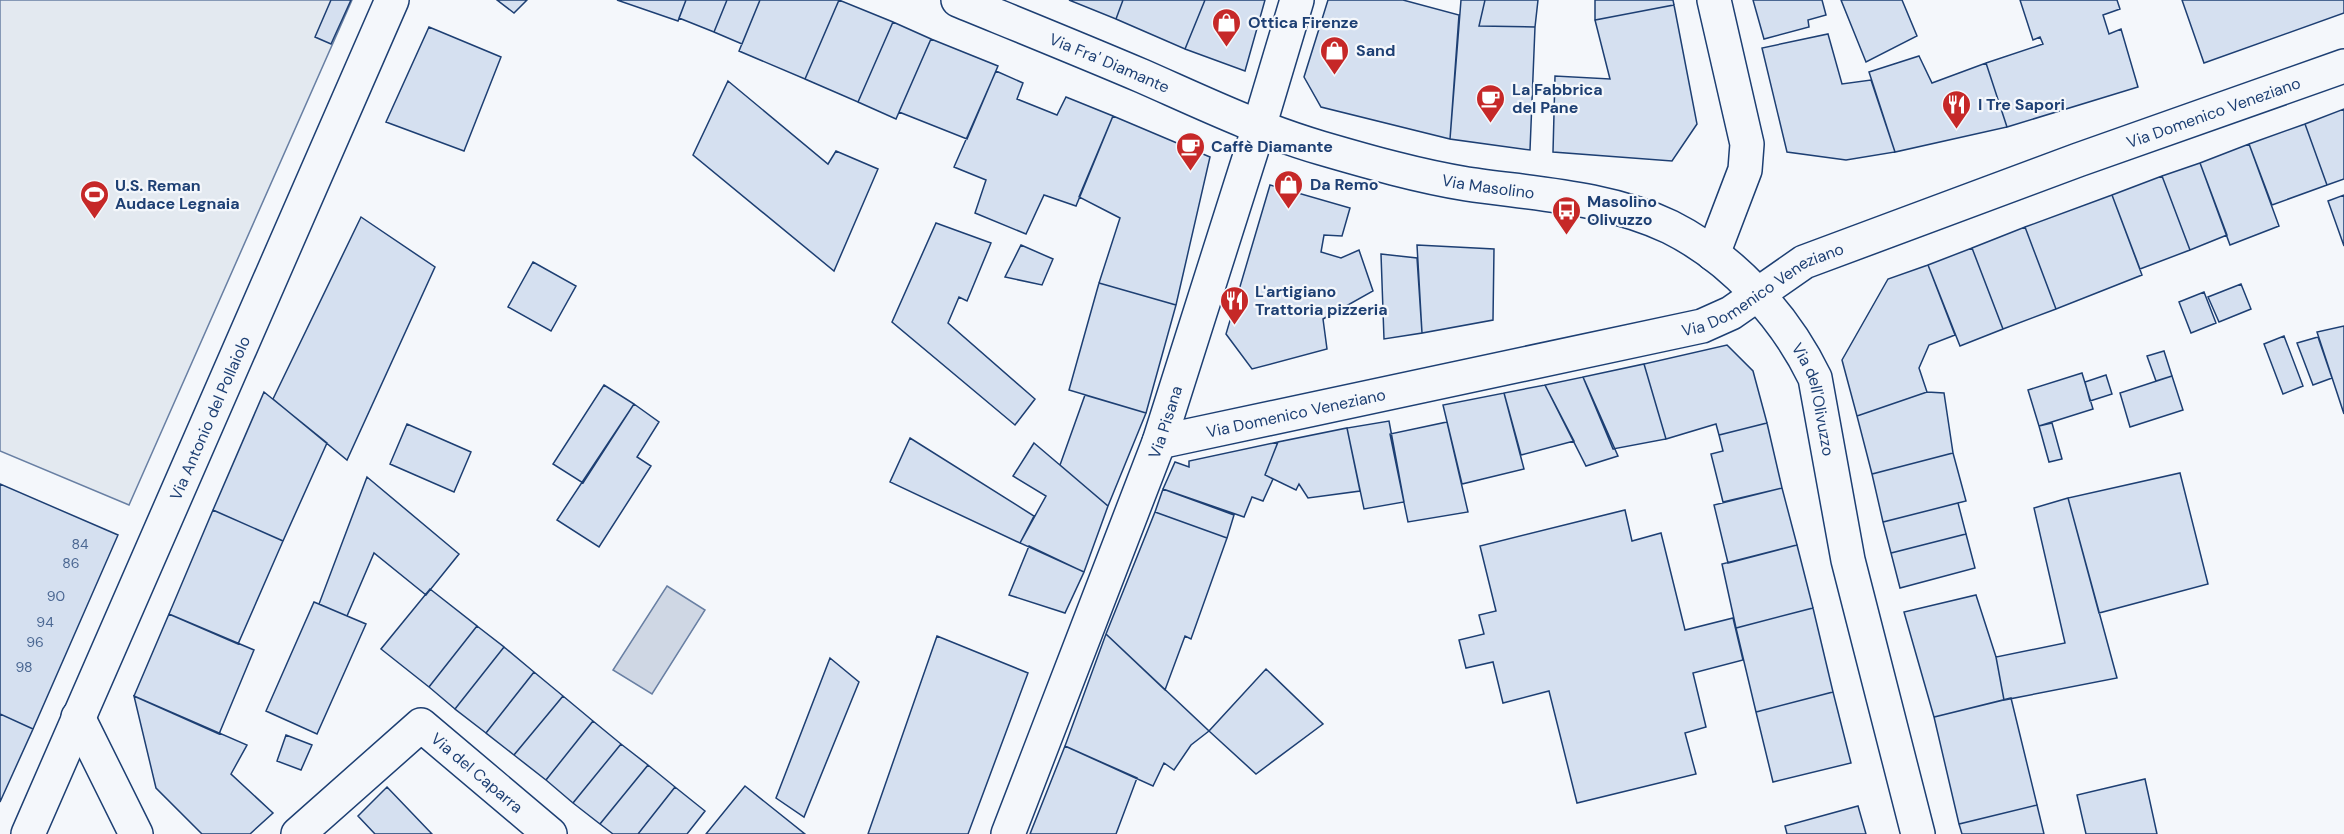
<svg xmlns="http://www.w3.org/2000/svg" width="2344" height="834" viewBox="0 0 2344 834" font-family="'DM Sans',sans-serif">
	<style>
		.green { fill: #e3e9f0; stroke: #687fa3; stroke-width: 1.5 }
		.water { fill: #cfd7e4; stroke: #687fa3; stroke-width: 1.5 }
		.building { fill: #d5e0f0; stroke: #1d3f73; stroke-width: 1.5 }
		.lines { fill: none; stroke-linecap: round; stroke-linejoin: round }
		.minor-casing { stroke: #1d3f73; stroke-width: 36 }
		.tertiary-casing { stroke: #1d3f73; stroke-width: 36 }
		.minor { stroke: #f4f7fb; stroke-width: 33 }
		.tertiary { stroke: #f4f7fb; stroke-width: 33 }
		.labels { text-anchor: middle; stroke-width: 4.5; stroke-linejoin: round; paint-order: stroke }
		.number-label { font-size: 14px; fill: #4b6792 }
		.poi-label { font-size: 16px; font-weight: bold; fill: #1d3f73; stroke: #f4f7fb; text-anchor: start }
		.street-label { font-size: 16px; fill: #1d3f73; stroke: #f4f7fb }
	</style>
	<rect width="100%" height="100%" fill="#f4f7fb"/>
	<path class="green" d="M 0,0 L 352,0 L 129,505 L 0,451 Z"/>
	<path class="water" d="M 667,586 L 705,610 L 652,694 L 613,670 Z"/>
	<path class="building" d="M 331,0 L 351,0 L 331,44 L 315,37 Z
		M 497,0 L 527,0 L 514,13 Z
		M 617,0 L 686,0 L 678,21 Z
		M 686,0 L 727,0 L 714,32 L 679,18 Z
		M 727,0 L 760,0 L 742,44 L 714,32 Z
		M 760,0 L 839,0 L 805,79 L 739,51 Z
		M 839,0 L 893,22 L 858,102 L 805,79 Z
		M 1069,0 L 1123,0 L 1116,19 Z
		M 1123,0 L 1205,0 L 1185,49 L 1116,19 Z
		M 1205,0 L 1265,0 L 1245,71 L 1185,49 Z
		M 1328,0 L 1403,0 L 1459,15 L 1450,139 L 1321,107 L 1304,77 Z
		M 1461,0 L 1485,0 L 1479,26 L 1535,27 L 1530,150 L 1450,139 Z
		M 1485,0 L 1538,0 L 1535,27 L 1479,26 Z
		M 1595,0 L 1673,0 L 1674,5 L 1595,20 Z
		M 1753,0 L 1822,0 L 1826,15 L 1808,20 L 1809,27 L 1764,39 Z
		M 1841,0 L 1902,0 L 1917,36 L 1866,62 Z
		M 2020,0 L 2117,0 L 2120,9 L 2103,15 L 2109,34 L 2121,29 L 2138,87 L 2007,127 L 1986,63 L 2043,44 L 2040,37 L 2033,40 Z
		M 2182,0 L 2344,0 L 2344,13 L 2204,63 Z
		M 1674,5 L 1697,124 L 1672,161 L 1553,152 L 1555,76 L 1610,79 L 1595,20 Z
		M 893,22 L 931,39 L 896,119 L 858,102 Z
		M 429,27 L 501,57 L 464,151 L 386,122 Z
		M 1828,34 L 1842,84 L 1871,80 L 1895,152 L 1846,160 L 1787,152 L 1762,48 Z
		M 931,39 L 998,66 L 967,139 L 899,112 Z
		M 1919,56 L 1932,83 L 1986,63 L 2007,127 L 1895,152 L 1869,72 Z
		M 996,71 L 1023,83 L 1017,99 L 1057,115 L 1066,97 L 1113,116 L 1076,206 L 1044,195 L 1026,234 L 975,213 L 986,180 L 954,167 Z
		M 728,81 L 828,164 L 836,151 L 878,169 L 834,271 L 693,155 Z
		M 2344,109 L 2344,179 L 2327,185 L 2305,124 Z
		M 1113,116 L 1210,157 L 1176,305 L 1099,283 L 1120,218 L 1079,197 Z
		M 2305,124 L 2327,185 L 2272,205 L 2249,144 Z
		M 2249,144 L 2279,226 L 2230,245 L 2200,163 Z
		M 2200,163 L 2227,235 L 2190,250 L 2162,176 Z
		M 2162,176 L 2190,250 L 2140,269 L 2112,195 Z
		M 1270,185 L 1350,208 L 1342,236 L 1324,235 L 1321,252 L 1341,258 L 1359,250 L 1373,291 L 1323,319 L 1327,349 L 1252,369 L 1226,334 Z
		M 2112,195 L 2142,275 L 2056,309 L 2025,227 Z
		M 2344,195 L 2344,246 L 2328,201 Z
		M 361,217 L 435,267 L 347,460 L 273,399 Z
		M 936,223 L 991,243 L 967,301 L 959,297 L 948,323 L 1035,399 L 1015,425 L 892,322 Z
		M 2025,227 L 2056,309 L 2003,329 L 1972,248 Z
		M 1021,245 L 1053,259 L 1042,285 L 1005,277 Z
		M 1417,245 L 1494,249 L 1493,320 L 1422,333 Z
		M 1972,248 L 2003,329 L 1960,346 L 1928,265 Z
		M 1381,254 L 1417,258 L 1422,333 L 1384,339 Z
		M 533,262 L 576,286 L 551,331 L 508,307 Z
		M 1928,265 L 1955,335 L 1929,345 L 1919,368 L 1927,392 L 1857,416 L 1842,360 L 1888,279 Z
		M 1099,283 L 1176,305 L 1146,413 L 1069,390 Z
		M 2241,284 L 2251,309 L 2219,322 L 2208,297 Z
		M 2204,292 L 2216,323 L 2191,333 L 2179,302 Z
		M 2344,326 L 2344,414 L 2317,332 Z
		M 2284,336 L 2303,386 L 2283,394 L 2264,344 Z
		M 2318,337 L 2332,378 L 2313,385 L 2297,343 Z
		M 1727,345 L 1753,371 L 1767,423 L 1719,435 L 1716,424 L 1666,439 L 1644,364 Z
		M 2164,351 L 2172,376 L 2156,381 L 2147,356 Z
		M 1644,364 L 1666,439 L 1613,449 L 1583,377 Z
		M 2082,373 L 2093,409 L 2039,426 L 2028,390 Z
		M 2106,375 L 2112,394 L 2090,401 L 2085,382 Z
		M 2172,376 L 2183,410 L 2130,427 L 2120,393 Z
		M 1583,377 L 1618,456 L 1586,466 L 1545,385 Z
		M 604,385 L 634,404 L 583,483 L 553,464 Z
		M 1545,385 L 1574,441 L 1521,455 L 1504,393 Z
		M 264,392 L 327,443 L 283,541 L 213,510 Z
		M 1927,392 L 1944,393 L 1953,453 L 1872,474 L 1857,416 Z
		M 1504,393 L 1524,469 L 1462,484 L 1443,405 Z
		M 1085,395 L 1146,413 L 1108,506 L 1060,465 Z
		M 634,404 L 659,422 L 637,457 L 651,466 L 599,547 L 557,520 Z
		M 1389,421 L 1404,502 L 1364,509 L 1347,428 Z
		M 1447,422 L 1468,512 L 1408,522 L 1390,434 Z
		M 1767,423 L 1782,488 L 1723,502 L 1711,454 L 1723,451 L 1719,435 Z
		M 2052,423 L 2062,459 L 2049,462 L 2039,426 Z
		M 407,424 L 471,452 L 454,492 L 390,464 Z
		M 1347,428 L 1360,491 L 1308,498 L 1299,484 L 1296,490 L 1265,475 L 1278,442 Z
		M 910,438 L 1034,516 L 1020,543 L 890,482 Z
		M 1278,442 L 1265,475 L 1273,479 L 1263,501 L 1252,497 L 1244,517 L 1163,489 L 1175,462 L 1189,467 L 1189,461 Z
		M 1034,443 L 1108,506 L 1084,572 L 1020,543 L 1046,496 L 1013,476 Z
		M 1953,453 L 1966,501 L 1883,522 L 1872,474 Z
		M 2180,473 L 2208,584 L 2099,613 L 2068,498 Z
		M 367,477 L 459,554 L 426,595 L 374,553 L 347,616 L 319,604 Z
		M 0,484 L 118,535 L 33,729 L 0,714 Z
		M 1782,488 L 1797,545 L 1728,563 L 1714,505 Z
		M 1163,489 L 1234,515 L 1227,538 L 1155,512 Z
		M 2068,498 L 2117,678 L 2004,700 L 1996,657 L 2065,643 L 2034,508 Z
		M 1958,503 L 1966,534 L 1891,553 L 1883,522 Z
		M 213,510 L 283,541 L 238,644 L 169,614 Z
		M 1625,510 L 1632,541 L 1661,533 L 1685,630 L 1733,618 L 1743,660 L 1693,673 L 1706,727 L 1685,733 L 1696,774 L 1577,803 L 1549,691 L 1503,703 L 1493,662 L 1466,668 L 1459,640 L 1484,634 L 1479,615 L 1496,611 L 1480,546 Z
		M 1155,512 L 1227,538 L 1191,639 L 1185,636 L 1165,690 L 1106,634 Z
		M 1966,534 L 1975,568 L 1900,588 L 1891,553 Z
		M 1797,545 L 1813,608 L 1736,628 L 1722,564 Z
		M 1029,546 L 1084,572 L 1065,613 L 1009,595 Z
		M 430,589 L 477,626 L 429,687 L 381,649 Z
		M 1976,595 L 1996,657 L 2004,700 L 1934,717 L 1904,612 Z
		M 314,602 L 366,624 L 317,734 L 266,711 Z
		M 1813,608 L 1833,692 L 1756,712 L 1736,628 Z
		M 169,614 L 254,650 L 219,734 L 134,696 Z
		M 477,626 L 504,647 L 455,709 L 429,687 Z
		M 1106,634 L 1209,731 L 1191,745 L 1174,770 L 1164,763 L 1153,786 L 1065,746 Z
		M 937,636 L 1028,673 L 968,834 L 868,834 Z
		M 504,647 L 534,672 L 486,733 L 455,709 Z
		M 830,658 L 859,682 L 804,817 L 776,798 Z
		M 1266,669 L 1323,724 L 1256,774 L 1209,731 Z
		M 534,672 L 563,696 L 514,755 L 486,733 Z
		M 1833,692 L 1851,763 L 1773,782 L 1756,712 Z
		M 134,696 L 247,745 L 231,774 L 273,813 L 250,834 L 202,834 L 156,788 Z
		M 563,696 L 593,721 L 546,780 L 514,755 Z
		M 2011,698 L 2037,805 L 1959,824 L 1934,717 Z
		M 0,714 L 33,729 L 0,802 Z
		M 593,721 L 621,744 L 573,803 L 546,780 Z
		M 286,735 L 312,745 L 301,770 L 277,761 Z
		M 621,744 L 648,765 L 600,824 L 573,803 Z
		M 1065,746 L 1137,778 L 1116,834 L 1030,834 Z
		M 648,765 L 675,787 L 638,834 L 613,834 L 600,824 Z
		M 2145,779 L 2157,834 L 2086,834 L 2077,795 Z
		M 745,786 L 805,834 L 706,834 Z
		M 387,787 L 432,834 L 375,834 L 358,816 Z
		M 675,787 L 705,811 L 687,834 L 638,834 Z
		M 2037,805 L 2044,834 L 1962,834 L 1959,824 Z
		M 1858,806 L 1866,834 L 1787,834 L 1785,826 Z"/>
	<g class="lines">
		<defs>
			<g id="minor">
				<path d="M 1713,254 L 1745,170 L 1747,144 L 1714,0"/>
				<path id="s1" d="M 1159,442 L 1702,326 L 1731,313 L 1804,262 L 2078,160 L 2344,66"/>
				<path d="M 78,717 L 136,834"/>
				<path id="s2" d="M 298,834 L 421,725 L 550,834"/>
				<path id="s3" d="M 1008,834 L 1159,442 L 1259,127"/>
			</g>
			<g id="tertiary">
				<path id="s4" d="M 958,0 C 1019,25 1081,50 1142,76 C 1201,102 1259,130 1321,148 C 1369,162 1418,176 1467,184 C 1535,194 1607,197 1670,227 C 1732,258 1785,316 1815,378 L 1848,560 L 1918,834"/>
				<path d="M 1259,127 L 1297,0"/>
				<path id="s5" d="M 28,834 L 392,0"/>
			</g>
		</defs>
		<use href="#minor" class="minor-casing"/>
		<use href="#tertiary" class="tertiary-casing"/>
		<use href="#minor" class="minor"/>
		<use href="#tertiary" class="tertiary"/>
	</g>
	<defs>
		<symbol id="shop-pin" viewBox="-11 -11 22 30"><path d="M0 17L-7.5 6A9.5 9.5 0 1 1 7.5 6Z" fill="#c62828" stroke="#f4f7fb"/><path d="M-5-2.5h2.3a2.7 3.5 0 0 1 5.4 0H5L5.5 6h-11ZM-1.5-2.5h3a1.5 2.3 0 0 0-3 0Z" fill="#fff"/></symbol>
		<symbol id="cafe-pin" viewBox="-11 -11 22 30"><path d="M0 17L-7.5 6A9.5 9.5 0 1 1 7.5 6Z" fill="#c62828" stroke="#f4f7fb"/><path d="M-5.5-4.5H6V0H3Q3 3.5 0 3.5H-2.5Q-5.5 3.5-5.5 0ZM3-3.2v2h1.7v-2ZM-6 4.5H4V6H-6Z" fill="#fff"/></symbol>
		<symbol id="restaurant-pin" viewBox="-11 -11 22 30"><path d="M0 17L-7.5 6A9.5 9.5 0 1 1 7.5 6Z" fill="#c62828" stroke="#f4f7fb"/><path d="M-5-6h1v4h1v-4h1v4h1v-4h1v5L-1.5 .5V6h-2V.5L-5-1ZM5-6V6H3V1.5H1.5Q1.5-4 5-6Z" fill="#fff"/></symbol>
		<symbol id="stadium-pin" viewBox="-11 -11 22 30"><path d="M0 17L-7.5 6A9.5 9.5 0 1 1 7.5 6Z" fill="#c62828" stroke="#f4f7fb"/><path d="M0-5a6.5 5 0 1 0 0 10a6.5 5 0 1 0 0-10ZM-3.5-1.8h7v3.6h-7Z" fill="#fff"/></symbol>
		<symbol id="bus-pin" viewBox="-11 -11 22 30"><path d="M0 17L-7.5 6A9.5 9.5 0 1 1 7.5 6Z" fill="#c62828" stroke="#f4f7fb"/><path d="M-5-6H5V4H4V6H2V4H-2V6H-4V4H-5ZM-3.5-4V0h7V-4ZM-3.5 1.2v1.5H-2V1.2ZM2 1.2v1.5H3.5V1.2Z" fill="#fff"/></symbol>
	</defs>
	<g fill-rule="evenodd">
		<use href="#shop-pin" x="1210" y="6" width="33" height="45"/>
		<use href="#shop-pin" x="1318" y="34" width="33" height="45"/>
		<use href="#cafe-pin" x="1474" y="82" width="33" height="45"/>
		<use href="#restaurant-pin" x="1940" y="88" width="33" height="45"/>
		<use href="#cafe-pin" x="1174" y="130" width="33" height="45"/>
		<use href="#shop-pin" x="1272" y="168" width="33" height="45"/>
		<use href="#stadium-pin" x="78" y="178" width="33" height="45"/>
		<use href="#bus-pin" x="1550" y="194" width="33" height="45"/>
		<use href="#restaurant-pin" x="1218" y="284" width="33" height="45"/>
	</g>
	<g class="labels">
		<g class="number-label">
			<text x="80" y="549">84</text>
			<text x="71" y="568">86</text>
			<text x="56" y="601">90</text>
			<text x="45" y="627">94</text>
			<text x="35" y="647">96</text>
			<text x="24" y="672">98</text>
		</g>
		<g class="poi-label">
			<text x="1248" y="28">Ottica Firenze</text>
			<text x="1356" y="56">Sand</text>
			<text x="1512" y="95">La Fabbrica<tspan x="1512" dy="18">del Pane</tspan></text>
			<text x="1978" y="110">I Tre Sapori</text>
			<text x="1211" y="152">Caffè Diamante</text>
			<text x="1310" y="190">Da Remo</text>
			<text x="115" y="191">U.S. Reman<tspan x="115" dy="18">Audace Legnaia</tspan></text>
			<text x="1587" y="207">Masolino<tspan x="1587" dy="18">Olivuzzo</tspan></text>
			<text x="1255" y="297">L'artigiano<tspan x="1255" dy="18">Trattoria pizzeria</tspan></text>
		</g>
		<g class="street-label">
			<text dy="6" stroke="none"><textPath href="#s4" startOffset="164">Via Fra' Diamante</textPath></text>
			<text dy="6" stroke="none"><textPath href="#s1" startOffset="1112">Via Domenico Veneziano</textPath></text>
			<text dy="6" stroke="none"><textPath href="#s4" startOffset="564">Via Masolino</textPath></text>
			<text dy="6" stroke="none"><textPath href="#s1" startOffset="626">Via Domenico Veneziano</textPath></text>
			<text dy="6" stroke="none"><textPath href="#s4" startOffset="984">Via dell'Olivuzzo</textPath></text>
			<text dy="6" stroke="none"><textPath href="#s1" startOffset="140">Via Domenico Veneziano</textPath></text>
			<text dy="6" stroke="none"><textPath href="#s5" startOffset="454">Via Antonio del Pollaiolo</textPath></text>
			<text dy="6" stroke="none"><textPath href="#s3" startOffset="441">Via Pisana</textPath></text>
			<text dy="6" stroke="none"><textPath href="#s2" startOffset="238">Via del Caparra</textPath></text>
		</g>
	</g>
</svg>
